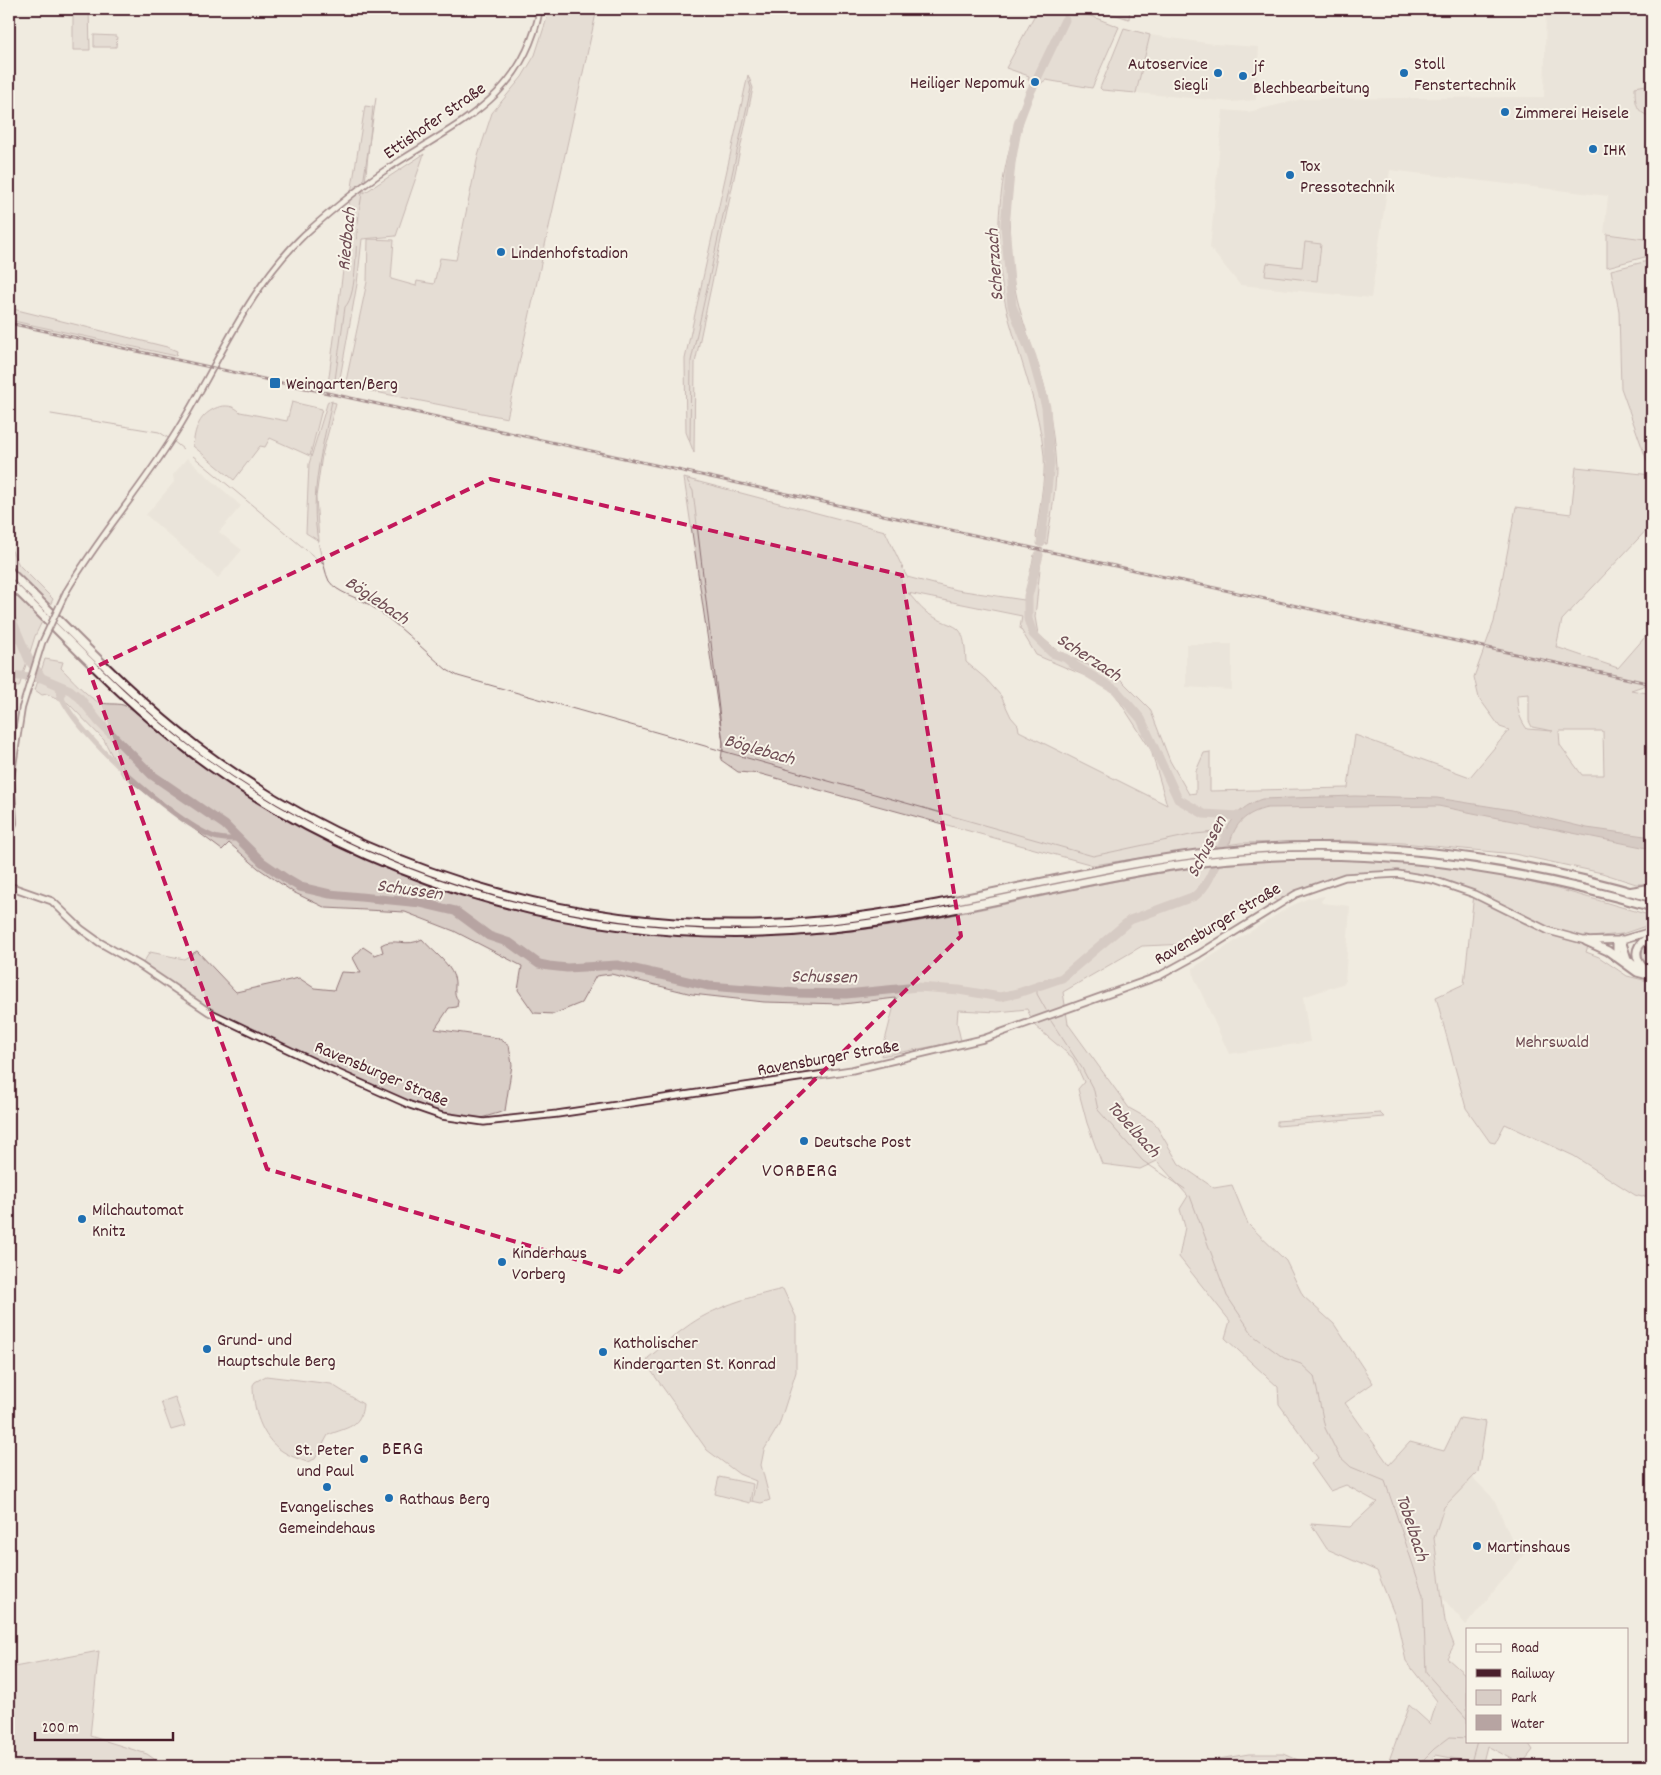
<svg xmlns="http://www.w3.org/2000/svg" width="1661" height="1775" viewBox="0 0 1661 1775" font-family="Dekko,sans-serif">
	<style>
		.built { fill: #e3dcd2 }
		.green { fill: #d8cdc6; stroke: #917678; fill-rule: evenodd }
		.water { fill: #b7a4a2; stroke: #8b6f72 }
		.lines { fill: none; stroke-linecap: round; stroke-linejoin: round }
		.stream { stroke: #8b6f72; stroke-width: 1 }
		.canal { stroke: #b7a4a2; stroke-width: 5 }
		.river { stroke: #b7a4a2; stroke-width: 9 }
		.minor-casing { stroke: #4a1f2b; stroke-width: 8 }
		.major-casing { stroke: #4a1f2b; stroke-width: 9 }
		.highway-casing { stroke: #4a1f2b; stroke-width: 11 }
		.minor { stroke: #f7f3e8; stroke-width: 4.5 }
		.major { stroke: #f7f3e8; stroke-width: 5.5 }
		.highway { stroke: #f7f3e8; stroke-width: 7 }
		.rail-casing { stroke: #4a1f2b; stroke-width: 3 }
		.rail { stroke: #f7f3e8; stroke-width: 1; stroke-dasharray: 4; stroke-linecap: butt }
		.minor-bridge-casing { stroke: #4a1f2b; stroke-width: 8; stroke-linecap: butt }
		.minor-bridge { stroke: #f7f3e8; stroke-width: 4.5 }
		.marked { fill: none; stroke: #c2185b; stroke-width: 4; stroke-dasharray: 10 6; stroke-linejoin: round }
		.poi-dot { fill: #1f6fb2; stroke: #f7f3e8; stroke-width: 2 }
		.labels { text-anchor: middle; stroke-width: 4; stroke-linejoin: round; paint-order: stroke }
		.poi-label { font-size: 18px; fill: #4a1f2b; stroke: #f7f3e8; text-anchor: start }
		.street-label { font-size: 18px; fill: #4a1f2b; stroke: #f7f3e8 }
		.park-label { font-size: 18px; fill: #6e4a52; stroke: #f7f3e8 }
		.water-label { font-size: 19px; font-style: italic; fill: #704e55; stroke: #f7f3e8 }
		.quarter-label { font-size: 20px; letter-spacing: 1px; fill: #4a1f2b; stroke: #f7f3e8 }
	</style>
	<rect width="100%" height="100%" fill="#f0ebe0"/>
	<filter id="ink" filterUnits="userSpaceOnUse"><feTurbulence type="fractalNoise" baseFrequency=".02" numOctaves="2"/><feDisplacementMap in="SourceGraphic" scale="10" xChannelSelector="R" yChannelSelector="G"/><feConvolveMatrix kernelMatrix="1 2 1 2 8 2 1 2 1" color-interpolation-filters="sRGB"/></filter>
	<g filter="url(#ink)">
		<path class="built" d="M 1546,9 L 1652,9 L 1652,239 L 1604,233 L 1608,196 L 1390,170 L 1371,298 L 1240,285 L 1210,248 L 1223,110 L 1248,112 L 1302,99 L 1544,97 Z
			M 1150,35 L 1214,44 L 1259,47 L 1256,100 L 1232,102 L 1136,93 Z
			M 187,458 L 241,506 L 219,532 L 242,550 L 218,578 L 146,515 L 174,482 L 173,475 Z
			M 1186,644 L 1232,644 L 1232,690 L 1186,687 Z
			M 1325,896 L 1321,901 L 1322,903 L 1350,906 L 1345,983 L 1303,997 L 1310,1042 L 1229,1054 L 1194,977 L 1193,968 L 1289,907 L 1309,898 Z
			M 1472,1477 L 1494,1499 L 1512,1540 L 1526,1552 L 1466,1625 L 1442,1597 L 1434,1538 L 1444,1507 Z"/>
		<path class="green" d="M 73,9 L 89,9 L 90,50 L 73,50 Z
			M 550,9 L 597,9 L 507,418 L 345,386 L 367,282 L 368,239 L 394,240 L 391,279 L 416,286 L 417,281 L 434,284 L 440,258 L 456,260 L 478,156 L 492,113 L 522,77 L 535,55 Z
			M 1038,9 L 1073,9 L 1119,27 L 1092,88 L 1046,80 C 1030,88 1024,116 1020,133 C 1008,189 1004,253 1020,310 C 1029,343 1044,374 1049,408 C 1052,427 1055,449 1056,468 C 1056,493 1050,520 1047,544 L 1041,543 L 1036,538 C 1038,516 1046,476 1044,455 C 1039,408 1022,365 1009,319 C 988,240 1000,156 1032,82 L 1028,80 L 1029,76 L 1006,68 Z
			M 1097,9 L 1130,9 L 1129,19 Z
			M 1124,28 L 1150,35 L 1136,93 L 1102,90 L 1100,88 Z
			M 94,35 L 117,36 L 116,47 L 94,47 Z
			M 748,75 L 753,88 L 695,363 L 694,453 L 686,432 L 685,359 Z
			M 1652,84 L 1652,117 C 1636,113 1635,103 1635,87 Z
			M 365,106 L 373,107 L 364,193 L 424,154 L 396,236 L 362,239 L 357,284 L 340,378 L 334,383 L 328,384 L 351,210 L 349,206 Z
			M 1607,234 L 1652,240 L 1652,255 L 1607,267 Z
			M 1305,242 L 1321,244 L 1317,281 L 1265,275 L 1267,263 L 1302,267 Z
			M 1652,260 L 1652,524 L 1562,620 L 1556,647 L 1618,668 L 1652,629 L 1652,683 L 1631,690 L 1652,694 L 1652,884 L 1636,884 L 1602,873 L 1514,854 L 1403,843 L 1351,841 L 1240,843 L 1093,865 L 761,774 L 738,772 L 721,760 L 723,743 L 684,478 L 885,531 L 907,577 L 957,590 L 1024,600 L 1034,555 L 1041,559 L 1035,617 L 1038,634 L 1060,653 L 1119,678 L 1150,709 L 1170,761 L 1189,794 L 1196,793 L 1196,771 L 1204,753 L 1210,752 L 1210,791 L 1348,788 L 1355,735 L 1470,777 L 1509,730 L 1500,727 L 1479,698 L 1474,677 L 1494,622 L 1516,507 L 1571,514 L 1576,467 L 1652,475 L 1621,388 L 1619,311 L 1611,270 ZM 908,593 L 1022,616 L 1020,628 L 1036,655 L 1095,680 L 1113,691 L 1151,750 L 1167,805 L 1019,731 L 1018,725 L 1011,717 L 1001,696 L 986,679 L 966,662 C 964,618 957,632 927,613 C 920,608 914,599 908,593 ZM 1529,694 L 1529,721 L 1532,727 L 1553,731 L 1527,729 C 1519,718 1517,709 1517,695 ZM 1559,731 L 1603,731 L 1604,775 L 1582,775 L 1560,745 Z
			M 9,308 L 167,347 L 177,351 L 176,356 L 9,320 Z
			M 328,401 L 336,403 L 322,455 L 316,497 L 319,541 L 306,533 L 309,464 Z
			M 292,402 L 322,409 L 310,456 L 270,438 L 265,447 L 260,446 L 234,480 L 193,446 C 194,438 195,430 199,423 C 206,409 228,399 240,412 L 287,421 Z
			M 9,545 L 19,565 L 53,599 L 35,636 L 19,687 L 9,686 Z
			M 45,659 L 63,662 L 61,668 C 70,677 88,697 98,702 C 106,705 116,703 123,705 C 135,709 147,722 156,730 C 363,898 619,965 882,927 C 1020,907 1155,862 1296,860 C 1366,858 1437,864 1506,877 C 1555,887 1604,902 1652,916 L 1652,924 L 1622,934 L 1591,937 L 1586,952 L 1599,957 L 1627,976 L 1652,982 L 1652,1194 L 1642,1197 L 1635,1195 L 1574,1156 L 1505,1124 L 1495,1143 L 1490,1142 L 1466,1108 L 1436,997 L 1464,984 L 1474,894 L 1414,876 L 1345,877 L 1280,903 L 1267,895 L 1187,944 L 1142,946 L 1063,992 L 1068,1024 L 1129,1108 L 1154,1122 L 1179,1164 L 1214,1188 L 1232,1185 L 1248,1224 L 1286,1261 L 1303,1296 L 1334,1324 L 1373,1383 L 1345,1403 L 1389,1465 L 1410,1442 L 1444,1451 L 1460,1418 L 1486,1422 L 1478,1472 L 1444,1507 L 1434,1538 L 1445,1621 L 1454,1645 L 1447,1658 L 1467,1676 L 1467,1741 L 1527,1741 L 1533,1750 L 1522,1764 L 1487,1746 L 1482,1766 L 1470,1766 L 1472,1762 L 1436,1755 L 1424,1766 L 1387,1766 L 1409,1705 L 1430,1724 L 1437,1701 L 1406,1661 L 1397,1621 L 1377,1571 L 1327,1549 L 1311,1524 L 1350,1527 L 1377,1502 L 1346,1485 L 1330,1491 L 1311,1464 L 1318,1458 L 1279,1404 L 1278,1387 L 1225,1338 L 1230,1321 L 1179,1257 L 1185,1227 L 1180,1209 L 1188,1196 L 1157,1161 L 1140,1169 L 1102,1164 L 1087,1123 L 1078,1089 L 1084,1082 L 1073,1058 L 1035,1026 L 1027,1009 L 998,1012 L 958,1010 L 957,1023 L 961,1041 L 881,1056 L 896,998 L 843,1004 L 764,1002 L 692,994 L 611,974 L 596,976 L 581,1003 L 554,1014 L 534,1013 L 518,990 L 522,966 L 454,931 L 405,912 L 326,908 L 293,892 L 258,868 L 229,843 L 222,850 L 122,775 L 104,740 L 68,703 L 47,694 L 42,695 L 35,690 Z
			M 422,939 C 432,951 449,962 454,977 C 457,985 452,993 458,1000 L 457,1007 L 449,1008 L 435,1029 L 498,1038 L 509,1045 L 512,1065 L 505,1111 L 471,1121 L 429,1112 L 209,1012 L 141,966 L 150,952 L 184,959 L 197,951 L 236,992 L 299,978 L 314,988 L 334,990 L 341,972 L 361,973 L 353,958 L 363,947 L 375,955 L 383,952 L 381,945 C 393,937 408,948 422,939 Z
			M 1652,940 L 1652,971 C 1640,963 1638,947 1652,940 Z
			M 1380,1113 L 1384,1117 L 1277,1126 L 1277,1121 Z
			M 783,1289 L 796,1317 L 796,1372 L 779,1425 L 764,1450 L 761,1465 L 770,1500 L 761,1503 L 752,1501 L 756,1481 L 739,1474 L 707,1450 L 647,1365 L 648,1358 C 661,1348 672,1337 685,1328 C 713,1307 749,1297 783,1289 Z
			M 266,1376 L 331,1384 L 363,1404 C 361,1428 347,1427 328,1435 L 315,1459 L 307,1462 C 299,1459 289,1456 282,1451 C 261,1437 253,1409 253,1385 L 255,1382 Z
			M 175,1397 L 185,1426 L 171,1430 L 161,1402 Z
			M 719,1477 L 753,1484 L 750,1503 L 715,1494 Z
			M 99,1651 L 90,1736 L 147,1754 L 164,1766 L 9,1766 L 9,1668 Z
			M 1249,1754 L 1284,1754 L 1312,1766 L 1213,1766 L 1212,1760 Z"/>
		<path class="water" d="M 1355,796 L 1437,798 L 1512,810 L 1587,828 L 1652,837 L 1652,849 L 1438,806 L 1267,808 C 1246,813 1235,823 1230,843 L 1220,844 C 1229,822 1238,807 1262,799 Z"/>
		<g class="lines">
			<path class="stream" d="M 363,184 L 376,98
				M 335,380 L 345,307 C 358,294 355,242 358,223 C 359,211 361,200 363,188
				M 332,401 C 321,455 307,500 321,555 C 324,563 325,573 329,581 C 337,593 357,597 368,604 C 397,622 421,648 447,670 L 458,676 L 1093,856 L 1195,834 L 1226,831
				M 51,414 L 159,432 L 170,439
				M 173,441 L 183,449
				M 690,441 L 691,361 L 751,88 L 749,82
				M 193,456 L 323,564
				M 687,480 L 693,491 L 723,743 L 723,751
				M 1037,987 L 1037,994 L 1046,1010
				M 1051,1021 L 1082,1068 L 1094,1091 L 1098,1110 L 1143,1161 L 1185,1189
				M 1190,1196 L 1227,1296 L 1254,1336 L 1284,1358 L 1301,1364 L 1314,1376 L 1325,1428 L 1339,1456 L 1351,1467 L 1385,1481 L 1423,1595 L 1426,1673 L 1467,1719
				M 1417,1766 L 1434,1749 L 1450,1737 L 1467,1738
				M 1470,1766 L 1477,1741"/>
			<path class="canal" d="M 61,696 C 77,735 172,820 212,836 C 220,840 229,839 238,839"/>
			<path class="river" d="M 1041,543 L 1050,463 L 1046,407 L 1032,357 L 1012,306 L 1005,225 L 1011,163 L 1018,124 L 1029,95 L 1065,20
				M 1039,555 L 1028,596 L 1028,619 L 1033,634 L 1052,653 L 1066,658 L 1074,665 L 1116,690 L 1141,719 L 1178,799 L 1204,814 L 1239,816
				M 9,613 L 29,660 L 42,678
				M 9,675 L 42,678 L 70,690 L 80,698 L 98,721 L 152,775 L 225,825 L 262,862 L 288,880 L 300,887 L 330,894 L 421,903 L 455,911 L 489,936 L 510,943 L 539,964 L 549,966 L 567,968 L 617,965 L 709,986 L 797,993 L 846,994 L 918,987 L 959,990 L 1000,997 L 1018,993 L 1062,978 L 1130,920 L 1195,896 C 1215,880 1216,854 1228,833
				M 60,686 L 61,696"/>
			<defs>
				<path id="minor" d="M 66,592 C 98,538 140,490 173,437 C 217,368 245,291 305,234 C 332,210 359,187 390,167 C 459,122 523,98 540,9
					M 9,836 L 14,823 L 11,778 L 22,708"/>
				<path id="major" d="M 9,886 L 52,901 L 81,929 L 99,942 L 141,966 L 209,1012 L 329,1069 L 410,1105 L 442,1116 L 484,1122 L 557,1114 L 852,1070 L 983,1039 L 1159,976 L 1199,954 L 1296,894 L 1345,877 L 1397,874 L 1433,880 L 1474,894 L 1549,931 L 1586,941 L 1621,940 L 1652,931"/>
				<path id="highway" d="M 9,571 C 70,630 128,694 196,746 C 376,881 608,944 831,920 C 954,907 1074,870 1197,854 C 1351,835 1505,854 1652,898
					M 9,582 C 68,639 124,701 190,751 C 371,888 606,953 832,928 C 946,916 1058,884 1171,866 C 1336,841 1493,861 1652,907
					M 1628,892 L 1652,888
					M 1621,940 L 1627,959 L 1638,969
					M 1621,940 L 1617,943 L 1617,952 L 1623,961
					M 1586,941 L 1608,951 L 1637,972 L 1652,976
					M 1652,973 C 1641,970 1633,956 1639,946 C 1642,941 1648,938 1652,934"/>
			</defs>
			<use href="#minor" class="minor-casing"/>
			<use href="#major" class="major-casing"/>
			<use href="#highway" class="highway-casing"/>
			<use href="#minor" class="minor"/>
			<use href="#major" class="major"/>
			<use href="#highway" class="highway"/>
			<defs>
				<path id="rail" d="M 9,323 L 1652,684"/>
			</defs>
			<use href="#rail" class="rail-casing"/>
			<use href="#rail" class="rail"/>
			<defs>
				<path id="minor-bridge" d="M 22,708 L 42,643 L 66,592"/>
			</defs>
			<use href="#minor-bridge" class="minor-bridge-casing"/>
			<use href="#minor-bridge" class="minor-bridge"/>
		</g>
	</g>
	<path d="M0 0H1661V1775H0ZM 490,479 L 902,575 L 961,936 L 619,1272 L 267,1169 L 89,670 Z" fill="#f0ebe0" fill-opacity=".55" fill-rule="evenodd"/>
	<path class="marked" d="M 490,479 L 902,575 L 961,936 L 619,1272 L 267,1169 L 89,670 Z"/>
	<g class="poi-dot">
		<circle cx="1218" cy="73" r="5"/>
		<circle cx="1404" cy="73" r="5"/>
		<circle cx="1243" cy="76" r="5"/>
		<circle cx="1035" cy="82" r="5"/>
		<circle cx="1505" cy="112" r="5"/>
		<circle cx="1593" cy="149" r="5"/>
		<circle cx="1290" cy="175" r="5"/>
		<circle cx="501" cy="252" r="5"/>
		<rect x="269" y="377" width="12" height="12" rx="2.5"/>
		<circle cx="804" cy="1141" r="5"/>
		<circle cx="82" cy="1219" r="5"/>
		<circle cx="502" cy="1262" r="5"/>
		<circle cx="207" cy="1349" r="5"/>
		<circle cx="603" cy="1352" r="5"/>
		<circle cx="364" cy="1459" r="5"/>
		<circle cx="327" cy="1487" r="5"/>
		<circle cx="389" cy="1498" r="5"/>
		<circle cx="1477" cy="1546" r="5"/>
	</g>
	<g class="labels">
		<g class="poi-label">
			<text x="1208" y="69" text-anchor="end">Autoservice<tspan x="1208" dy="21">Siegli</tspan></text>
			<text x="1414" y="69">Stoll<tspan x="1414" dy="21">Fenstertechnik</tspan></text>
			<text x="1253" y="72">jf<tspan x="1253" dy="21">Blechbearbeitung</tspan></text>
			<text x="1025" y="88" text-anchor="end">Heiliger Nepomuk</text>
			<text x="1515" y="118">Zimmerei Heisele</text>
			<text x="1603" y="155">IHK</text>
			<text x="1300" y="171">Tox<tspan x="1300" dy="21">Pressotechnik</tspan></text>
			<text x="511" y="258">Lindenhofstadion</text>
			<text x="286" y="389">Weingarten/Berg</text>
			<text x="814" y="1147">Deutsche Post</text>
			<text x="92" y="1215">Milchautomat<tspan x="92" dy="21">Knitz</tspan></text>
			<text x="512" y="1258">Kinderhaus<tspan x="512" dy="21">Vorberg</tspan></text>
			<text x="217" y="1345">Grund- und<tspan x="217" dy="21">Hauptschule Berg</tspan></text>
			<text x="613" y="1348">Katholischer<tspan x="613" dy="21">Kindergarten St. Konrad</tspan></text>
			<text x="354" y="1455" text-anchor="end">St. Peter<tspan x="354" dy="21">und Paul</tspan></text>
			<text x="399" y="1504">Rathaus Berg</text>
			<text x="327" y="1512" text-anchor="middle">Evangelisches<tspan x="327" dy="21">Gemeindehaus</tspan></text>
			<text x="1487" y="1552">Martinshaus</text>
		</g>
		<g class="street-label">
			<text transform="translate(434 120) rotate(-35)" y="6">Ettishofer Straße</text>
			<text transform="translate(1217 923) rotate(-31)" y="6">Ravensburger Straße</text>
			<text transform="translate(828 1057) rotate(-10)" y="6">Ravensburger Straße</text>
			<text transform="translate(382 1073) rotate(23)" y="6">Ravensburger Straße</text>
		</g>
		<g class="park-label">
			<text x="1552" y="1047">Mehrswald</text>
		</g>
		<g class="water-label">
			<text transform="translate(345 239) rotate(-84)" y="7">Riedbach</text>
			<text transform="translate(993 265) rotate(-94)" y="7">Scherzach</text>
			<text transform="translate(378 599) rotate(34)" y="7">Böglebach</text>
			<text transform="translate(1090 656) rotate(33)" y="7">Scherzach</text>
			<text transform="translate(760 748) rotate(16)" y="7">Böglebach</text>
			<text transform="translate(1205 846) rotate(-63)" y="7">Schussen</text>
			<text transform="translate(410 888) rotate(8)" y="7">Schussen</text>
			<text transform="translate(824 975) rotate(1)" y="7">Schussen</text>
			<text transform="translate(1135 1128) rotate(48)" y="7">Tobelbach</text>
			<text transform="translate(1414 1527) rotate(72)" y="7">Tobelbach</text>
		</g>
		<g class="quarter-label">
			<text x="800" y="1176">VORBERG</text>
			<text x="403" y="1454">BERG</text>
		</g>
	</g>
	<rect width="1661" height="1775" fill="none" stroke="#f7f3e8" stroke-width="30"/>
	<rect x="15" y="15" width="1631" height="1745" fill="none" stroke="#4a1f2b" stroke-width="2" filter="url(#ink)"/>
	<rect x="1466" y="1628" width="162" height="115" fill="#f7f3e8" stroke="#b29e9c"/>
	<rect x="1476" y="1644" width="25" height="8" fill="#f7f3e8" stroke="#b29e9c"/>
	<text x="1511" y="1652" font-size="15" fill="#4a1f2b">Road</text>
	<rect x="1476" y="1669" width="25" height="8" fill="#4a1f2b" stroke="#b29e9c"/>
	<text x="1511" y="1678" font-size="15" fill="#4a1f2b">Railway</text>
	<rect x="1476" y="1690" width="25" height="15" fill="#d8cdc6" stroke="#b29e9c"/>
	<text x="1511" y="1702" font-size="15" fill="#4a1f2b">Park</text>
	<rect x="1476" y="1715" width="25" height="15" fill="#b7a4a2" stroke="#b29e9c"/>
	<text x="1511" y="1728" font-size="15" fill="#4a1f2b">Water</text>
	<path d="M35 1732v8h138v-8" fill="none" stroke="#4a1f2b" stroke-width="2.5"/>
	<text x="42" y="1732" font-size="15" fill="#4a1f2b" stroke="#f7f3e8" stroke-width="4" paint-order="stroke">200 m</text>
</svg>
